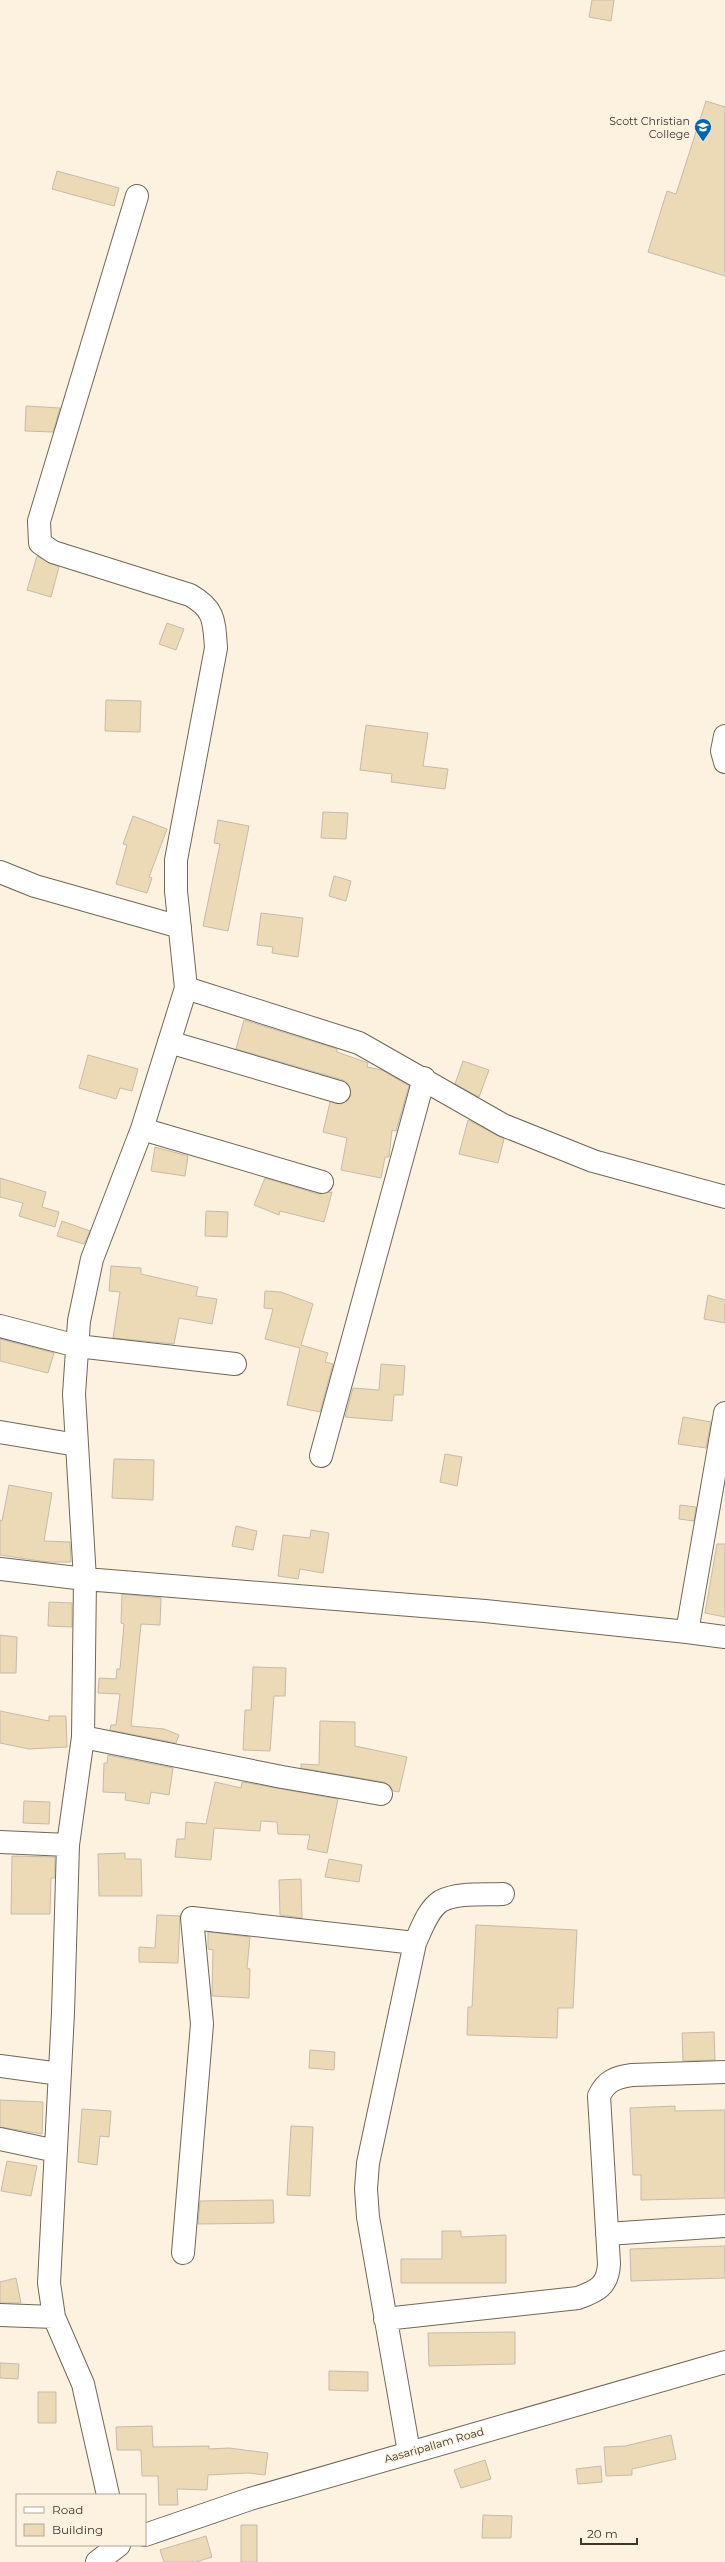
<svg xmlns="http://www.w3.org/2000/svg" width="725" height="2562" viewBox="0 0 725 2562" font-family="Montserrat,sans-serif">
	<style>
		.building { fill: #ecdab7; stroke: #c5bba9 }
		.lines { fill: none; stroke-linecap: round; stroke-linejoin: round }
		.minor-casing { stroke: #706757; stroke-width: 24 }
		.major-casing { stroke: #706757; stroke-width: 24 }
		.minor { stroke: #fff; stroke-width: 22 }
		.major { stroke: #fff; stroke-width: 22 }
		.labels { text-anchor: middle; stroke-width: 3; stroke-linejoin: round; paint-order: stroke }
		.poi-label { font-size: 11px; fill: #3c3831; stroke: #fcf2df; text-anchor: end }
		.street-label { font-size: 11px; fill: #3c3831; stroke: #fcf2df }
	</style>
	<rect width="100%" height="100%" fill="#fcf2df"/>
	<path class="building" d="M 592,0 L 614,0 L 611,21 L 589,17 Z
		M 706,101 L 725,107 L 725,276 L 648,252 L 667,191 L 676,194 Z
		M 57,171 L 119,188 L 114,206 L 52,189 Z
		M 26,406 L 60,408 L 53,432 L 25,431 Z
		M 37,556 L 59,567 L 51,597 L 27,590 Z
		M 167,623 L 184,629 L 176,650 L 159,644 Z
		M 106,700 L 141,701 L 140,732 L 105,731 Z
		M 366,725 L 428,733 L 423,766 L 448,769 L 445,789 L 391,782 L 392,774 L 360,770 Z
		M 323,812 L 348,813 L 346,839 L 321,838 Z
		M 133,816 L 167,829 L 149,877 L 152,878 L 147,893 L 116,884 L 127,845 L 123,844 Z
		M 218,820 L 249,826 L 228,931 L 203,926 L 220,844 L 214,843 Z
		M 334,876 L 351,881 L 346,901 L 329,896 Z
		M 261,913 L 303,918 L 298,957 L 272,953 L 273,947 L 257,945 Z
		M 244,1020 L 337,1049 L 337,1052 L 368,1063 L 367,1067 L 382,1070 L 409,1086 L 396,1131 L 392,1130 L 389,1157 L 385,1157 L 381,1178 L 341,1170 L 347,1138 L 323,1132 L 330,1102 L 342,1104 L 351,1096 L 348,1084 L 343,1080 L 236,1049 Z
		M 88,1055 L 138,1069 L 132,1091 L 120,1088 L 116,1099 L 79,1088 Z
		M 463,1061 L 489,1070 L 479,1097 L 455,1084 Z
		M 468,1120 L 504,1139 L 498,1163 L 459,1154 Z
		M 155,1147 L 188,1156 L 185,1176 L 151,1171 Z
		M 0,1178 L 46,1192 L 42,1207 L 59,1212 L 55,1227 L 19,1216 L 23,1203 L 0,1197 Z
		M 265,1178 L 318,1194 L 332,1192 L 324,1222 L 280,1211 L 279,1215 L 254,1205 Z
		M 206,1211 L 228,1212 L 227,1237 L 205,1236 Z
		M 62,1221 L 90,1231 L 84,1244 L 57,1236 Z
		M 111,1266 L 141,1268 L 141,1274 L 198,1287 L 196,1296 L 217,1299 L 212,1324 L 179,1318 L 174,1344 L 113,1338 L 120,1292 L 109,1291 Z
		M 265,1291 L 281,1292 L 313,1304 L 301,1345 L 328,1353 L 325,1362 L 333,1364 L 320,1412 L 287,1405 L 300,1348 L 265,1339 L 273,1309 L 264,1308 Z
		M 708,1295 L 725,1300 L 725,1323 L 704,1319 Z
		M 0,1339 L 54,1353 L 48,1373 L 0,1361 Z
		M 381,1364 L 405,1366 L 403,1395 L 394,1395 L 392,1421 L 345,1417 L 353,1388 L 379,1390 Z
		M 683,1417 L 711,1422 L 706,1448 L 678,1444 Z
		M 445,1454 L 462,1457 L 457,1486 L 440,1482 Z
		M 114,1459 L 154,1460 L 153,1500 L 112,1498 Z
		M 9,1485 L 52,1493 L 44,1541 L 70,1542 L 71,1562 L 47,1562 L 0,1555 L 0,1520 L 2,1521 Z
		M 680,1505 L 696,1507 L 694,1521 L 679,1519 Z
		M 236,1526 L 257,1531 L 253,1550 L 232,1546 Z
		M 311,1530 L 329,1533 L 323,1573 L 300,1569 L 298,1579 L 278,1576 L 283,1535 L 310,1538 Z
		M 717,1544 L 725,1544 L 725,1617 L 705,1613 Z
		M 122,1594 L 161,1598 L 160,1625 L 141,1624 L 131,1726 L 164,1729 L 179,1735 L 176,1743 L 110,1730 L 111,1725 L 116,1725 L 120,1694 L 98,1693 L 99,1678 L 116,1679 L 117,1669 L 120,1669 L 124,1624 L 121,1623 Z
		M 49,1602 L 72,1603 L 72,1627 L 48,1626 Z
		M 0,1635 L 17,1637 L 16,1673 L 0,1673 Z
		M 253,1667 L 286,1668 L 285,1696 L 274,1696 L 270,1751 L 243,1750 L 245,1710 L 251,1710 Z
		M 0,1711 L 49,1721 L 49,1716 L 66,1716 L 67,1747 L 29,1749 L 0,1743 Z
		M 320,1721 L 355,1722 L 355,1746 L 407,1757 L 399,1792 L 393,1791 L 389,1785 L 383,1782 L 301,1768 L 301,1764 L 319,1765 Z
		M 108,1755 L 173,1768 L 169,1795 L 151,1792 L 149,1804 L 125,1800 L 126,1793 L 103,1792 L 104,1763 L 107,1763 Z
		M 215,1782 L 241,1788 L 242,1782 L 338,1799 L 327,1853 L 307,1849 L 310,1835 L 278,1834 L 277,1822 L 261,1821 L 260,1831 L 214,1828 L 211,1860 L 175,1857 L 177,1839 L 185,1839 L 186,1822 L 206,1824 Z
		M 24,1801 L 50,1802 L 49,1824 L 23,1823 Z
		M 125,1853 L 125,1859 L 141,1859 L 142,1896 L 99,1896 L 98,1854 Z
		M 12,1856 L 55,1857 L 55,1878 L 51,1878 L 50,1914 L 11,1914 Z
		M 329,1859 L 362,1865 L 359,1882 L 325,1877 Z
		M 301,1879 L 302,1918 L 280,1915 L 279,1880 Z
		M 157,1915 L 180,1916 L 178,1963 L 139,1962 L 139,1947 L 155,1948 Z
		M 476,1925 L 577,1930 L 573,2008 L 558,2008 L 557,2038 L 467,2035 L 468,2007 L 472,2007 Z
		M 208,1932 L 250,1937 L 247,1968 L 250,1969 L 249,1998 L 212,1996 L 213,1950 L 208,1949 Z
		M 714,2032 L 715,2060 L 683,2061 L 682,2033 Z
		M 310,2050 L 335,2052 L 334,2070 L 309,2068 Z
		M 0,2100 L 43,2102 L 42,2134 L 0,2127 Z
		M 675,2106 L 675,2111 L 725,2110 L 725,2198 L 641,2200 L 641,2175 L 633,2175 L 630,2108 Z
		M 82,2109 L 111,2111 L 109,2137 L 100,2136 L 97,2165 L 78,2162 Z
		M 291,2126 L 313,2127 L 310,2196 L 287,2195 Z
		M 7,2161 L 37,2166 L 31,2196 L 1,2191 Z
		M 273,2200 L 274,2223 L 198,2224 L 200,2201 Z
		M 442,2231 L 461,2231 L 461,2237 L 506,2235 L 506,2283 L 401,2283 L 401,2259 L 442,2259 Z
		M 725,2246 L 725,2278 L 631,2281 L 630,2249 Z
		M 16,2278 L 21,2303 L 0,2303 L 0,2282 Z
		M 515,2332 L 515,2364 L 429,2366 L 428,2333 Z
		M 0,2363 L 19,2364 L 18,2379 L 0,2378 Z
		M 329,2371 L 368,2372 L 368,2391 L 329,2390 Z
		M 38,2392 L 56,2392 L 56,2423 L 38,2423 Z
		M 152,2426 L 153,2447 L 209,2446 L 209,2449 L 229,2448 L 268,2453 L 265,2475 L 248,2473 L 208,2475 L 207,2490 L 177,2489 L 178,2505 L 159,2505 L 158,2476 L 142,2476 L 141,2450 L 117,2450 L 116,2427 Z
		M 671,2435 L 676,2459 L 632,2469 L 632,2475 L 606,2476 L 604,2447 L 625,2446 Z
		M 485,2460 L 491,2479 L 461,2488 L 454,2470 Z
		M 601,2466 L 602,2482 L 578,2484 L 576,2469 Z
		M 483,2515 L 512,2516 L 511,2538 L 482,2538 Z
		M 241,2525 L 257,2525 L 257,2562 L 241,2562 Z
		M 206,2536 L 212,2557 L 196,2562 L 164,2562 L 160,2550 Z"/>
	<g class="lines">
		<defs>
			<path id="minor" d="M 725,736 L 722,751 L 725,762
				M 0,872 L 35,886 L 180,927
				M 186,988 L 359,1043 L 503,1125 L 593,1161 L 725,1197
				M 169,1042 L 339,1092
				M 142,1129 L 322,1182
				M 0,1326 L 77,1346 L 235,1364
				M 0,1432 L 77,1445
				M 321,1456 L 424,1078
				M 0,1569 L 85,1579 L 485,1611 L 687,1632 L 725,1413
				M 687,1632 L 725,1637
				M 83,1737 L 282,1777 L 381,1794
				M 0,1842 L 68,1845
				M 0,2066 L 60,2074
				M 0,2139 L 56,2151
				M 607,2234 L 725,2226
				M 183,2253 L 202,2024 L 192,1918 L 415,1943
				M 0,2315 L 54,2317
				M 385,2319 L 578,2298 C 597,2291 608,2286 609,2264 L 599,2096 C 606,2081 616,2077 632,2075 L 725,2072
				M 409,2452 L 368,2217 L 366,2189 L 368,2163 L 415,1943 C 421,1930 428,1909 441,1901 C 458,1892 485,1895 503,1894
				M 108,2495 L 83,2384 L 54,2317 L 49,2283 L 63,2013 L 68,1845 L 83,1737 L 85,1579 L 74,1394 L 79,1321 L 92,1259 L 142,1129 L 186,988 L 176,891 L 176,860 L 216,648 C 214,621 215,609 190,595 L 53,552 L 40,543 L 39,521 L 137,196"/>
			<path id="major" d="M 145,2535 L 250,2499 L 725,2362
				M 97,2562 L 119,2545"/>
		</defs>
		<use href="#minor" class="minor-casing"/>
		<use href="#major" class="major-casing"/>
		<use href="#minor" class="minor"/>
		<use href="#major" class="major"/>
	</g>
	<defs>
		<symbol id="school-pin" viewBox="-11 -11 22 30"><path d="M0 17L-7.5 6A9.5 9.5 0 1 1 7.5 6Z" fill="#0066b2" stroke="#fcf2df"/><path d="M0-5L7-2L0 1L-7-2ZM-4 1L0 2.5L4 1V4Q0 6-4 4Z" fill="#fff"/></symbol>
	</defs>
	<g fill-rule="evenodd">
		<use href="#school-pin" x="693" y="117" width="20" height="27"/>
	</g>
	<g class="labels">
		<g class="poi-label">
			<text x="690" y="125">Scott Christian<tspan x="690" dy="13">College</tspan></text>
		</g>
		<g class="street-label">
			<text transform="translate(434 2445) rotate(-16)" y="4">Aasaripallam Road</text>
		</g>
	</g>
	<rect x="16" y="2494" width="130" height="52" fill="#fcf2df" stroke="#afa899"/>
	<rect x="24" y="2507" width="20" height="6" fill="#ffffff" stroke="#afa899"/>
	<text x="52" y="2514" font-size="12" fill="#3c3831">Road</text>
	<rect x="24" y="2524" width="20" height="12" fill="#ecdab7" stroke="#afa899"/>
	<text x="52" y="2534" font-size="12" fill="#3c3831">Building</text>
	<path d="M581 2538v6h56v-6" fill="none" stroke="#3c3831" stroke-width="2"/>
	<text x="587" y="2538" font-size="12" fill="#3c3831" stroke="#fcf2df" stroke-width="3" paint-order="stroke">20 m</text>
</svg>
